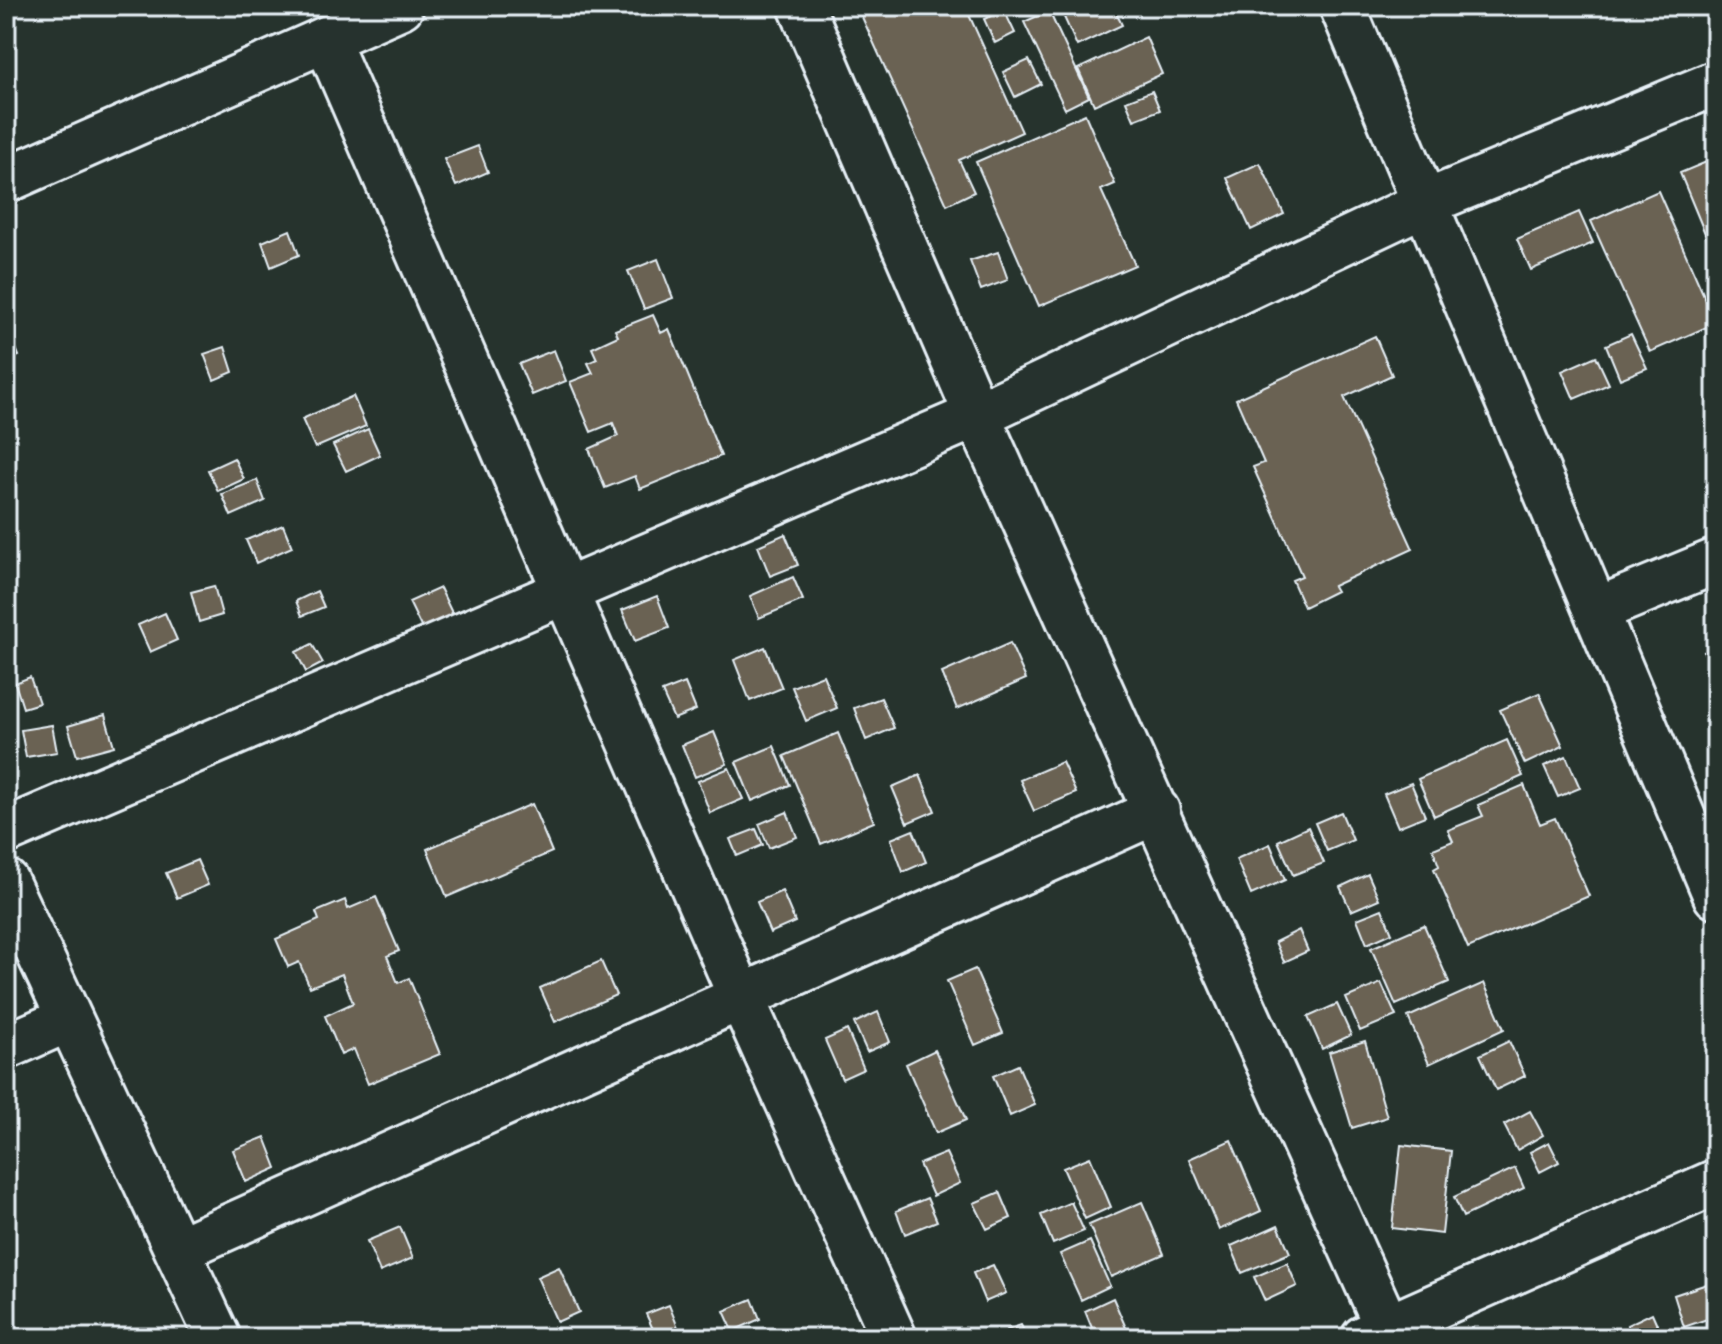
<svg xmlns="http://www.w3.org/2000/svg" width="1722" height="1344" viewBox="0 0 1722 1344" font-family="Sriracha,sans-serif">
	<style>
		.building { fill: #6a6253; stroke: #e8f1f8; stroke-width: 2 }
		.lines { fill: none; stroke-linecap: round; stroke-linejoin: round }
		.minor-casing { stroke: #e8f1f8; stroke-width: 50 }
		.minor { stroke: #26332d; stroke-width: 44 }
	</style>
	<rect width="100%" height="100%" fill="#26332d"/>
	<filter id="ink" filterUnits="userSpaceOnUse"><feTurbulence type="fractalNoise" baseFrequency=".0125" numOctaves="2"/><feDisplacementMap in="SourceGraphic" scale="16" xChannelSelector="R" yChannelSelector="G"/><feConvolveMatrix kernelMatrix="1 2 1 2 8 2 1 2 1" color-interpolation-filters="sRGB"/></filter>
	<g filter="url(#ink)">
		<path class="building" d="M 857,6 L 965,6 L 1022,132 L 959,160 L 974,192 L 947,205 Z
			M 1059,6 L 1113,6 L 1122,25 L 1077,46 Z
			M 1004,10 L 1015,33 L 995,43 L 984,19 Z
			M 1049,11 L 1089,97 L 1065,109 L 1024,22 Z
			M 1146,37 L 1162,74 L 1094,105 L 1078,69 Z
			M 1029,60 L 1041,84 L 1015,97 L 1003,72 Z
			M 1152,91 L 1160,110 L 1134,120 L 1126,101 Z
			M 1085,114 L 1115,184 L 1101,190 L 1135,265 L 1039,306 L 976,162 Z
			M 478,146 L 488,172 L 456,186 L 444,159 Z
			M 1716,158 L 1716,260 L 1680,173 Z
			M 1260,163 L 1284,214 L 1251,230 L 1227,178 Z
			M 1658,191 L 1716,323 L 1650,352 L 1591,221 Z
			M 1579,212 L 1593,243 L 1531,270 L 1517,239 Z
			M 290,230 L 299,255 L 271,267 L 262,242 Z
			M 998,252 L 1008,280 L 981,290 L 970,261 Z
			M 658,259 L 673,298 L 644,309 L 628,271 Z
			M 653,315 L 661,333 L 669,329 L 721,456 L 640,489 L 635,476 L 605,488 L 589,449 L 618,436 L 613,423 L 591,432 L 570,382 L 593,373 L 588,363 L 597,359 L 592,348 L 618,336 L 615,330 Z
			M 10,333 L 19,356 L 6,361 L 6,335 Z
			M 1631,334 L 1647,368 L 1620,379 L 1606,345 Z
			M 1375,336 L 1392,375 L 1344,397 L 1413,549 L 1333,586 L 1336,591 L 1304,607 L 1292,580 L 1302,576 L 1253,467 L 1264,463 L 1236,399 Z
			M 225,347 L 233,372 L 214,380 L 204,354 Z
			M 554,350 L 566,381 L 532,395 L 519,364 Z
			M 1596,356 L 1609,384 L 1574,399 L 1562,371 Z
			M 353,396 L 366,426 L 315,448 L 302,419 Z
			M 368,429 L 380,455 L 346,471 L 333,445 Z
			M 234,458 L 244,479 L 218,491 L 208,470 Z
			M 257,480 L 265,501 L 231,516 L 222,494 Z
			M 283,525 L 292,547 L 256,563 L 246,540 Z
			M 785,534 L 798,565 L 770,576 L 758,546 Z
			M 793,577 L 803,600 L 759,618 L 750,596 Z
			M 214,586 L 222,615 L 199,622 L 191,592 Z
			M 440,588 L 454,617 L 423,631 L 409,602 Z
			M 317,591 L 324,607 L 302,616 L 296,601 Z
			M 657,596 L 669,628 L 635,641 L 622,610 Z
			M 165,613 L 177,640 L 150,652 L 138,625 Z
			M 1010,643 L 1026,679 L 957,709 L 942,673 Z
			M 312,644 L 323,663 L 306,672 L 296,652 Z
			M 765,647 L 782,688 L 750,701 L 734,660 Z
			M 1716,648 L 1716,682 L 1715,683 L 1704,652 Z
			M 823,675 L 837,708 L 806,721 L 792,687 Z
			M 30,677 L 39,703 L 23,708 L 15,683 Z
			M 685,683 L 696,710 L 674,719 L 662,692 Z
			M 1539,693 L 1563,746 L 1525,764 L 1500,710 Z
			M 881,698 L 894,728 L 866,740 L 854,708 Z
			M 105,715 L 114,746 L 77,756 L 68,726 Z
			M 52,725 L 57,752 L 26,757 L 21,730 Z
			M 714,732 L 727,764 L 695,777 L 682,745 Z
			M 838,733 L 874,822 L 821,844 L 784,756 Z
			M 1507,740 L 1523,776 L 1434,816 L 1418,779 Z
			M 774,746 L 790,785 L 752,801 L 736,762 Z
			M 1566,756 L 1580,788 L 1558,797 L 1544,766 Z
			M 1062,762 L 1076,793 L 1034,811 L 1020,780 Z
			M 729,768 L 743,799 L 710,813 L 698,781 Z
			M 920,775 L 935,811 L 907,823 L 892,787 Z
			M 1411,783 L 1425,816 L 1398,827 L 1384,794 Z
			M 1524,785 L 1540,824 L 1555,818 L 1589,896 L 1468,948 L 1434,869 L 1439,866 L 1433,849 L 1453,841 L 1448,830 L 1483,816 L 1478,805 Z
			M 532,804 L 552,852 L 447,897 L 427,849 Z
			M 787,812 L 797,837 L 769,848 L 759,824 Z
			M 1341,812 L 1353,840 L 1327,851 L 1315,823 Z
			M 1308,827 L 1324,863 L 1293,875 L 1278,841 Z
			M 756,829 L 763,845 L 737,856 L 730,839 Z
			M 913,830 L 926,862 L 903,872 L 891,839 Z
			M 1270,844 L 1285,880 L 1251,895 L 1236,859 Z
			M 197,860 L 208,885 L 177,898 L 166,873 Z
			M 1368,874 L 1379,899 L 1351,911 L 1340,887 Z
			M 782,891 L 795,922 L 770,933 L 757,902 Z
			M 376,897 L 399,951 L 387,956 L 398,983 L 409,978 L 440,1054 L 368,1084 L 354,1049 L 341,1055 L 325,1016 L 353,1003 L 342,974 L 310,987 L 299,962 L 288,967 L 276,939 L 319,920 L 316,912 L 345,900 L 348,909 Z
			M 1382,909 L 1392,933 L 1367,944 L 1357,919 Z
			M 1424,925 L 1449,982 L 1396,1005 L 1371,948 Z
			M 1299,930 L 1308,951 L 1284,962 L 1275,942 Z
			M 601,961 L 616,995 L 555,1022 L 540,988 Z
			M 975,969 L 1003,1033 L 975,1045 L 947,981 Z
			M 1381,983 L 1396,1016 L 1360,1031 L 1346,998 Z
			M 1484,983 L 1504,1029 L 1429,1064 L 1408,1017 Z
			M 1337,1004 L 1351,1035 L 1322,1049 L 1308,1017 Z
			M 878,1012 L 890,1042 L 867,1052 L 854,1023 Z
			M 847,1030 L 864,1069 L 842,1079 L 825,1040 Z
			M 1365,1041 L 1387,1117 L 1352,1128 L 1329,1052 Z
			M 1509,1041 L 1525,1076 L 1496,1090 L 1480,1055 Z
			M 935,1050 L 966,1120 L 936,1133 L 906,1064 Z
			M 1018,1065 L 1035,1105 L 1010,1116 L 993,1076 Z
			M 1530,1111 L 1543,1135 L 1517,1150 L 1504,1125 Z
			M 265,1137 L 277,1168 L 246,1182 L 233,1150 Z
			M 1231,1140 L 1261,1211 L 1219,1230 L 1189,1159 Z
			M 1549,1142 L 1559,1162 L 1540,1172 L 1530,1152 Z
			M 1401,1145 L 1451,1151 L 1442,1234 L 1392,1228 Z
			M 946,1153 L 960,1183 L 933,1196 L 919,1164 Z
			M 1090,1157 L 1111,1207 L 1085,1219 L 1063,1168 Z
			M 1515,1168 L 1524,1188 L 1463,1217 L 1454,1197 Z
			M 1000,1192 L 1011,1218 L 987,1229 L 974,1203 Z
			M 927,1198 L 937,1221 L 905,1234 L 896,1211 Z
			M 1071,1202 L 1084,1231 L 1053,1244 L 1041,1215 Z
			M 1142,1202 L 1164,1254 L 1111,1277 L 1089,1225 Z
			M 1278,1225 L 1290,1253 L 1242,1273 L 1231,1246 Z
			M 400,1227 L 413,1258 L 380,1272 L 367,1241 Z
			M 1090,1241 L 1110,1286 L 1081,1300 L 1060,1254 Z
			M 1287,1263 L 1297,1286 L 1265,1301 L 1254,1277 Z
			M 993,1265 L 1006,1293 L 985,1302 L 973,1273 Z
			M 559,1267 L 579,1312 L 557,1322 L 537,1277 Z
			M 1716,1281 L 1716,1316 L 1684,1327 L 1674,1295 Z
			M 1113,1298 L 1130,1337 L 1096,1338 L 1085,1311 Z
			M 752,1299 L 760,1319 L 733,1331 L 724,1311 Z
			M 669,1305 L 681,1335 L 657,1338 L 646,1314 Z
			M 1652,1313 L 1663,1338 L 1632,1338 L 1627,1325 Z
			M 1021,1325 L 1027,1338 L 1010,1338 L 1007,1330 Z"/>
		<g class="lines">
			<defs>
				<path id="minor" d="M 801,6 L 977,415 L 1392,1338
					M 1342,6 L 1716,896
					M 326,39 L 741,997 L 894,1338
					M 6,180 L 401,6
					M 1597,610 L 1716,561
					M 6,831 L 977,415 L 1425,203 L 1716,83
					M 6,882 L 218,1338
					M 6,1047 L 69,1019
					M 177,1250 L 1157,811
					M 1364,1338 L 1716,1182"/>
			</defs>
			<use href="#minor" class="minor-casing"/>
			<use href="#minor" class="minor"/>
		</g>
	</g>
	<rect width="1722" height="1344" fill="none" stroke="#26332d" stroke-width="32"/>
	<rect x="16" y="16" width="1690" height="1312" fill="none" stroke="#e8f1f8" stroke-width="3" filter="url(#ink)"/>
</svg>
